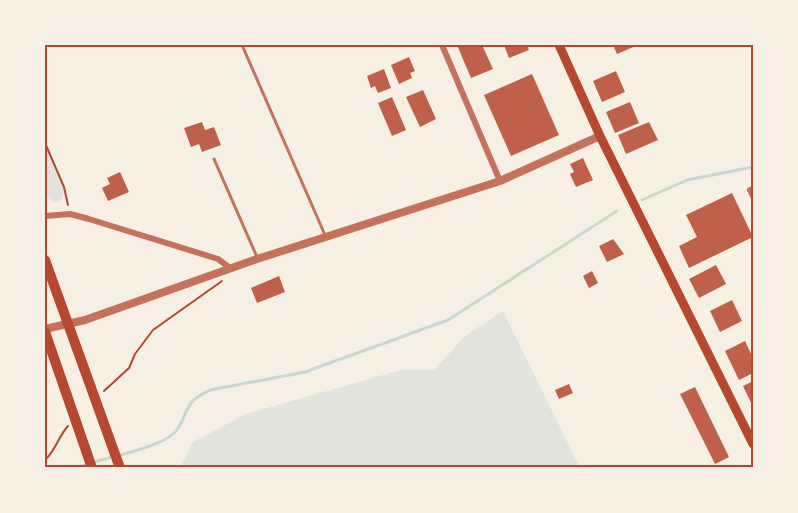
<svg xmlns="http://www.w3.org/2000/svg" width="798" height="513" viewBox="0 0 798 513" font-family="'Noto Serif',serif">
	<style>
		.green { fill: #e2e4dc }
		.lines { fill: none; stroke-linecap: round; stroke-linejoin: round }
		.stream { stroke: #c9d6d2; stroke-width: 3 }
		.building { fill: #bf614a }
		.path { stroke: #b5482f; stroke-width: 2 }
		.service { stroke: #c5725c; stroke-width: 3 }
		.minor { stroke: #c5725c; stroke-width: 6 }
		.tertiary { stroke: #c5725c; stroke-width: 8 }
		.primary { stroke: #b5482f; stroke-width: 9 }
		.motorway { stroke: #b5482f; stroke-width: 10 }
		.neatline { fill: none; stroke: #b5482f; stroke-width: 2 }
	</style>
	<rect width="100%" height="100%" fill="#f6efe4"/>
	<path class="green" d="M 45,143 L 64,187 L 62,199 L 55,203 L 45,196 Z
		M 503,311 L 580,468 L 180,468 L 193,442 L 246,414 L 401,370 L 434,370 L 465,336 Z"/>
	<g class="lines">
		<path class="stream" d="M 642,200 L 687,180 L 753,167
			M 94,462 C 114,456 159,447 173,434 C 190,418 179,404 210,390 L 305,372 L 448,320 L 617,211
			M 75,468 L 88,464"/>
	</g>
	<path class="building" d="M 457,45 L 482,45 L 493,69 L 471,78 Z
		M 504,45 L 527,45 L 529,50 L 509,58 Z
		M 613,45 L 638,45 L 617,54 Z
		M 409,57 L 415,71 L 410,73 L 412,78 L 399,84 L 391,65 Z
		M 384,69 L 391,88 L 378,93 L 375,86 L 371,88 L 367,76 Z
		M 616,71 L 625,92 L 602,102 L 593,81 Z
		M 532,74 L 559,135 L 511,156 L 484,95 Z
		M 423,90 L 436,119 L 420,127 L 406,97 Z
		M 392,97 L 406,130 L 392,136 L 378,103 Z
		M 630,102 L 639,123 L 615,133 L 606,112 Z
		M 202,122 L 205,130 L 214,127 L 221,145 L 202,152 L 199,144 L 191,147 L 184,128 Z
		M 649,122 L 658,140 L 626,154 L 618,135 Z
		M 583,158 L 593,180 L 576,187 L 570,174 L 574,172 L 570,164 Z
		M 120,172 L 129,192 L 108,201 L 102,188 L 110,184 L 107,178 Z
		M 732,193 L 753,237 L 689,268 L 679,246 L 697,237 L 686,215 Z
		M 613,239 L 624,254 L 607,262 L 599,246 Z
		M 716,265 L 726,284 L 699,298 L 689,279 Z
		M 592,271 L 598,283 L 589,288 L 583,276 Z
		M 279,276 L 285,292 L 257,303 L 251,288 Z
		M 732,300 L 742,321 L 720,332 L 710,311 Z
		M 745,341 L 753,358 L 753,373 L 739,380 L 725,351 Z
		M 753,381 L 753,407 L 743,386 Z
		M 569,384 L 573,393 L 559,399 L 555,390 Z
		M 695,387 L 729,457 L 715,464 L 680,394 Z"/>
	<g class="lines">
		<path class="path" d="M 45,143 L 64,187 L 68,205
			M 104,391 L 129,368 L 135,354 L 153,330 L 222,281
			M 45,460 C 56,450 58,437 68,426"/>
		<path class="service" d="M 242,45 L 325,235
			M 214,159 L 257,257"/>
		<path class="minor" d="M 442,45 L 500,181
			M 750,190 L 753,196
			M 45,216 L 70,214 L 89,219 L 218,259 L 230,268"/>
		<path class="tertiary" d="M 45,329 L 85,320 L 257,259 L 500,181 L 600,136"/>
		<path class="primary" d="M 559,45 L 600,136 L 753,444"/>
		<path class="motorway" d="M 45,260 L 120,468
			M 45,332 L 92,468"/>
	</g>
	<rect width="798" height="513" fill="none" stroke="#f6efe4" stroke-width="93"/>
	<rect x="46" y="46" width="706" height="420" class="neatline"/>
</svg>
